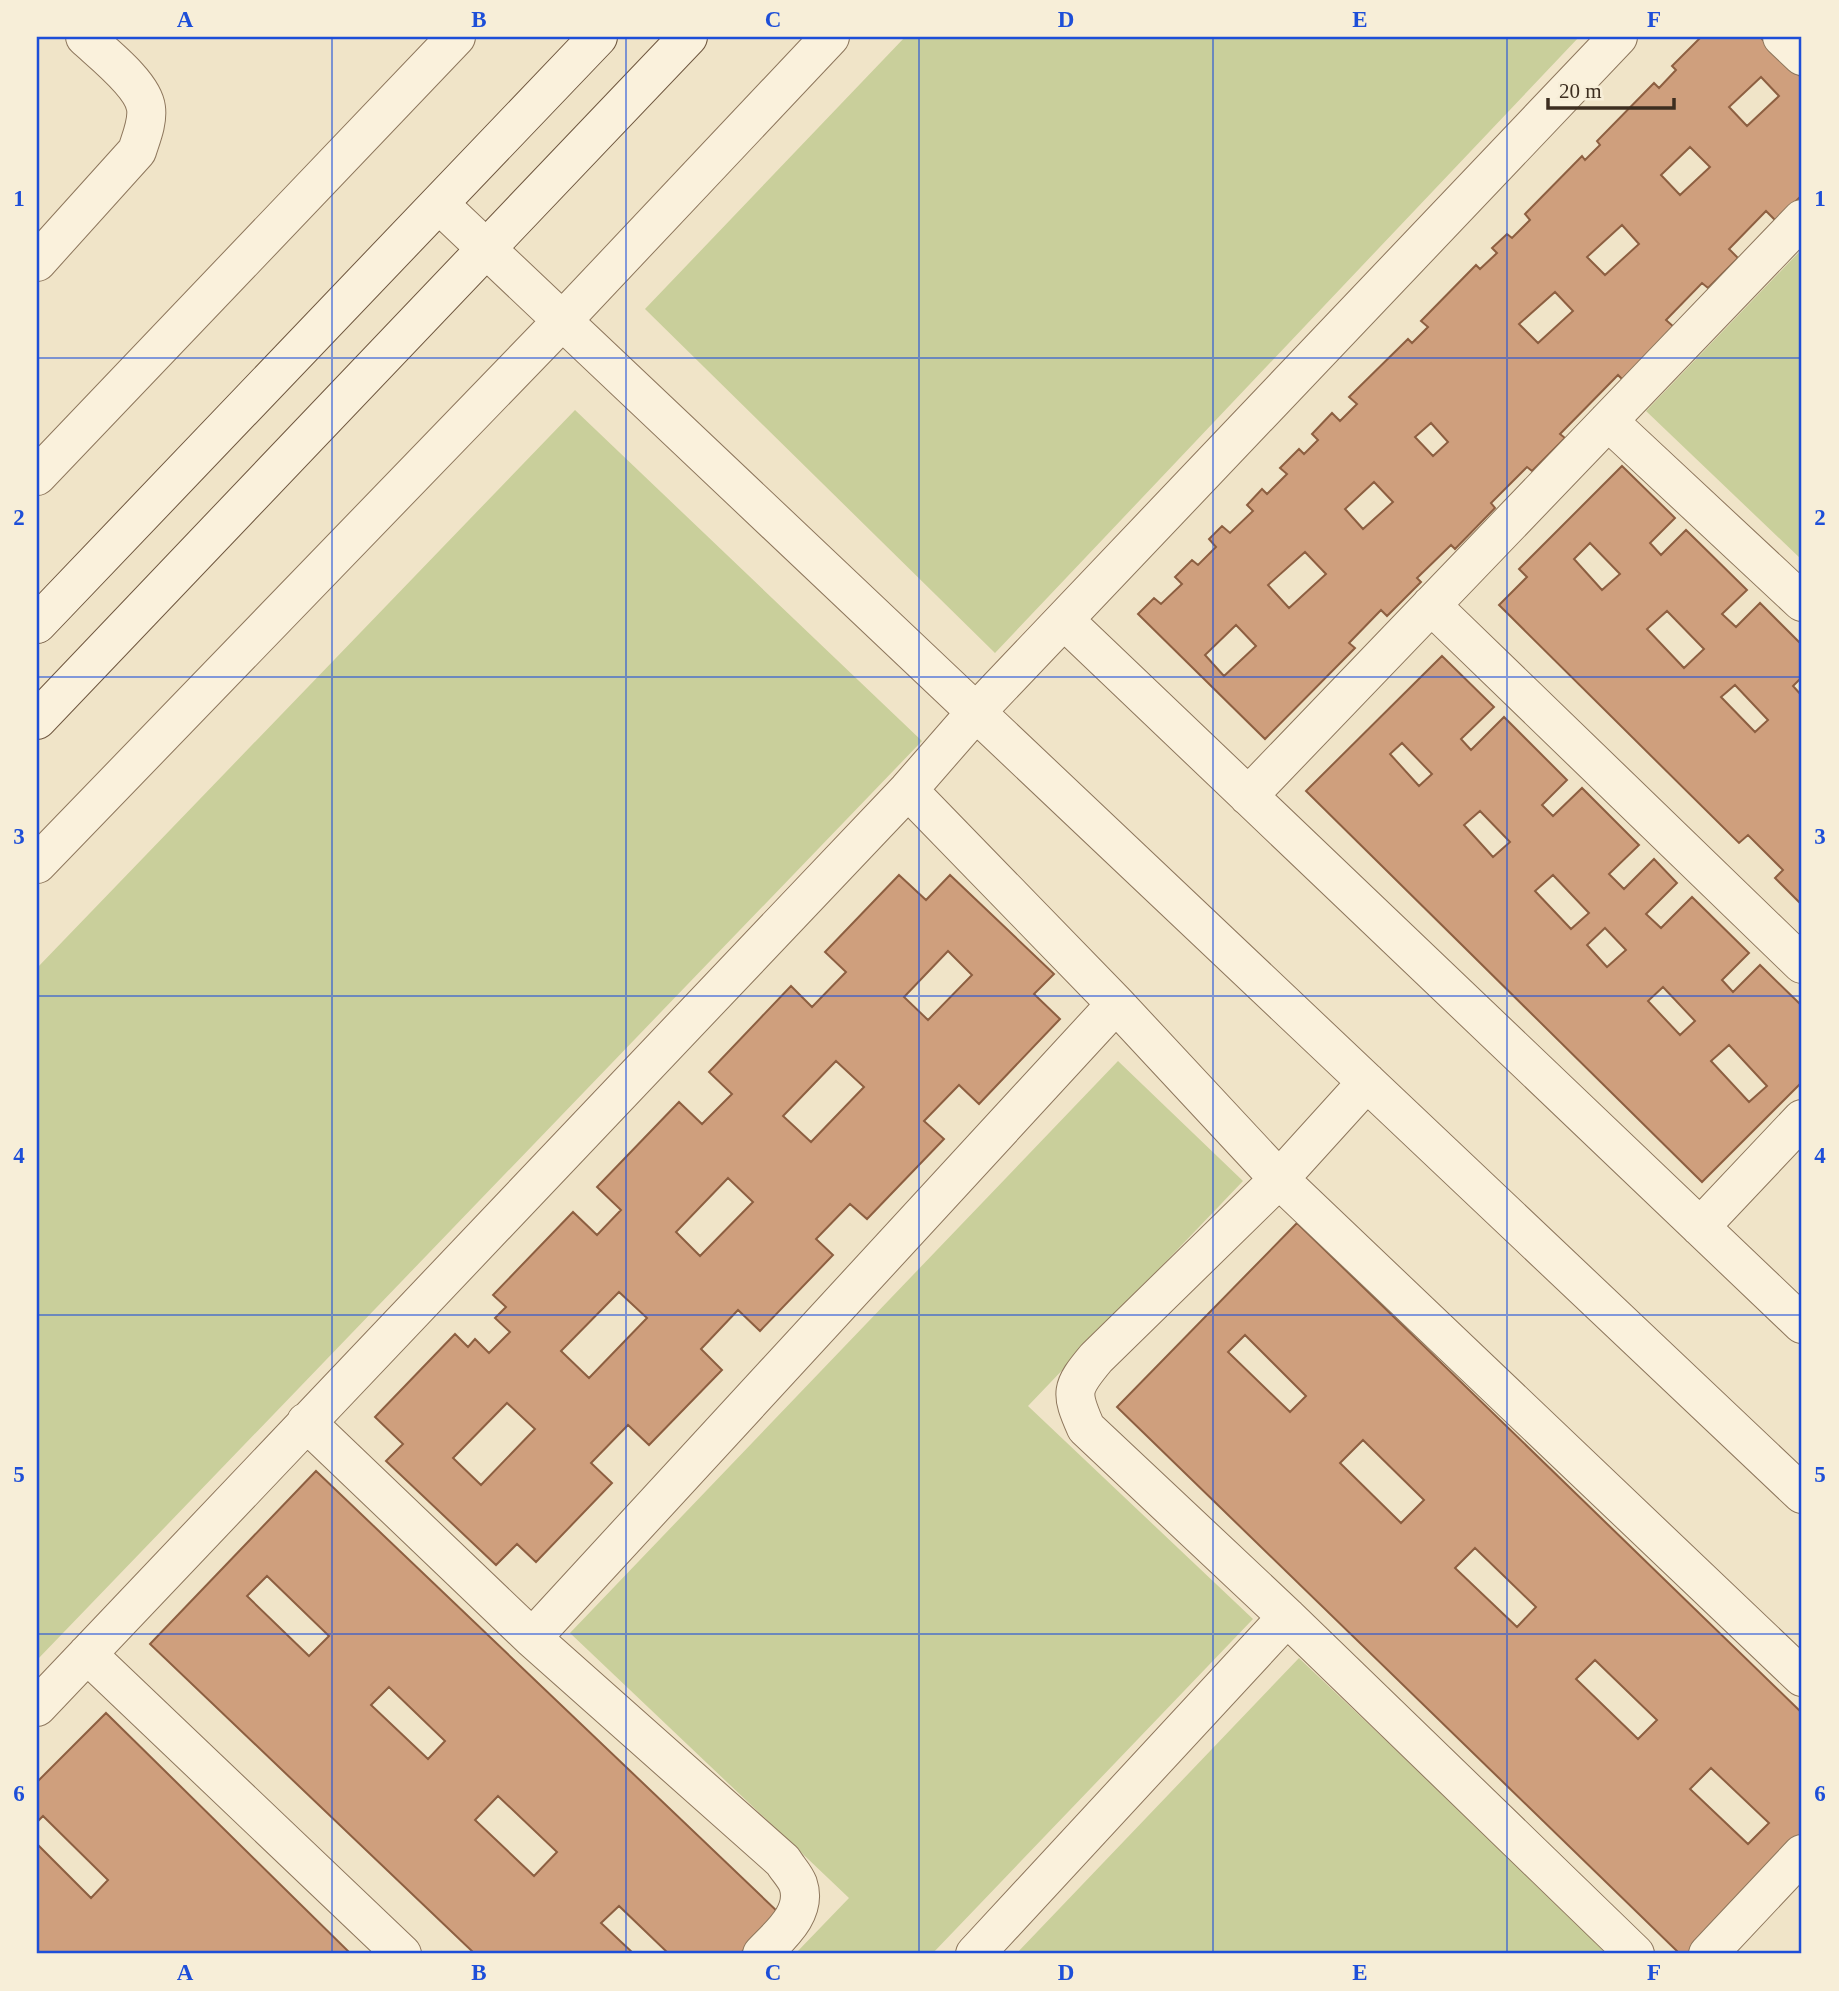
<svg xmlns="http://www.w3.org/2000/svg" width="1839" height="1991" viewBox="0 0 1839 1991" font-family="Georgia,serif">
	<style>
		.green { fill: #c9cf9b }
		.building { fill: #cf9f7d; stroke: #8d5f41; stroke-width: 2; fill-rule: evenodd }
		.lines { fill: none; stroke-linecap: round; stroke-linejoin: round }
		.street-casing { stroke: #8d765c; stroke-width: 40 }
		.secondary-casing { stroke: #6f573f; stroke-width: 40 }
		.street { stroke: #faf1dc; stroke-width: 38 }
		.secondary { stroke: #faf1dc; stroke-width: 38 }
		.grid { fill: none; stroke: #1d4ed8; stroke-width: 2; stroke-opacity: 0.55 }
		.neatline { fill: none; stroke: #1d4ed8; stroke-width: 2.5 }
		.grid-label { font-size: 23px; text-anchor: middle; font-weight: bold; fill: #1d4ed8 }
	</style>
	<rect width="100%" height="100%" fill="#f0e4c8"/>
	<path class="green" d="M 905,37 L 1579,37 L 995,653 L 645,309 Z
		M 1802,249 L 1802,560 L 1646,411 Z
		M 575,410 L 922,741 L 37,1660 L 37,968 Z
		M 1118,1061 L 1243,1181 L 1028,1406 L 1253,1619 L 932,1954 L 795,1954 L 849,1898 L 570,1633 Z
		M 1299,1658 L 1611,1954 L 1016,1954 Z"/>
	<path class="building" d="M 1701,37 L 1760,37 L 1802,78 L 1802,195 L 1776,221 L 1766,211 L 1729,249 L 1738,258 L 1708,288 L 1702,283 L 1666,320 L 1675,328 L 1623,380 L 1618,375 L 1560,434 L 1565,438 L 1532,471 L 1527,467 L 1491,503 L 1495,508 L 1455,549 L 1451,545 L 1417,578 L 1421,582 L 1387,616 L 1381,610 L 1349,643 L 1355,648 L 1265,739 L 1138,614 L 1154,598 L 1161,604 L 1182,584 L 1175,577 L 1192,560 L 1198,565 L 1216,547 L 1209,539 L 1222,526 L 1230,533 L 1253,511 L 1247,505 L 1262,489 L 1267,494 L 1287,474 L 1280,468 L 1299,449 L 1304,454 L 1318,440 L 1312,434 L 1332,413 L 1340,421 L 1357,404 L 1349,397 L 1408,339 L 1412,343 L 1428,327 L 1421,321 L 1476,265 L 1480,269 L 1497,253 L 1492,248 L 1507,234 L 1512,238 L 1530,220 L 1525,214 L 1582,156 L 1585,160 L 1600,145 L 1597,141 L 1654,83 L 1659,88 L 1676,70 L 1672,66 ZM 1761,77 L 1779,96 L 1747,126 L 1729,107 ZM 1690,147 L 1710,167 L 1680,195 L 1661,175 ZM 1622,225 L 1639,244 L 1605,275 L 1587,257 ZM 1555,292 L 1573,311 L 1538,343 L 1519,324 ZM 1431,423 L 1448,442 L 1433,456 L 1415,437 ZM 1374,482 L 1393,502 L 1363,529 L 1345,509 ZM 1305,552 L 1326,574 L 1289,608 L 1268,585 ZM 1236,625 L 1256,646 L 1224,676 L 1205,655 Z
		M 1622,466 L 1675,518 L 1650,543 L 1661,555 L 1686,530 L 1747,590 L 1722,614 L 1736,627 L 1760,603 L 1802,645 L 1802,677 L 1793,686 L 1802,696 L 1802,905 L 1775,878 L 1783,870 L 1748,835 L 1739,843 L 1499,605 L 1527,577 L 1519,569 ZM 1590,543 L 1620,574 L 1602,590 L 1574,559 ZM 1667,611 L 1704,649 L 1684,668 L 1647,629 ZM 1735,685 L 1768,720 L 1755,732 L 1721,697 Z
		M 1442,656 L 1494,707 L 1461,739 L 1471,750 L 1504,717 L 1567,780 L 1542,805 L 1553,816 L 1582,788 L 1639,845 L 1609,874 L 1624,889 L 1654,859 L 1677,883 L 1646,914 L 1661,928 L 1692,897 L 1749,953 L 1722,980 L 1733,992 L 1760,965 L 1802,1006 L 1802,1082 L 1702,1182 L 1306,791 ZM 1402,743 L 1432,774 L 1419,786 L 1390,754 ZM 1480,811 L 1510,842 L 1493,857 L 1464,825 ZM 1553,875 L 1589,913 L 1571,929 L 1535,891 ZM 1605,928 L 1626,950 L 1607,967 L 1587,945 ZM 1663,987 L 1695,1021 L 1680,1035 L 1648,1001 ZM 1729,1045 L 1767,1086 L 1749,1102 L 1711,1061 Z
		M 899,875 L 926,900 L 950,875 L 1054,974 L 1034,994 L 1060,1019 L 979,1104 L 959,1085 L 924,1121 L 944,1139 L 867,1219 L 850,1204 L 816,1239 L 833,1255 L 760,1331 L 738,1310 L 701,1349 L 722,1370 L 649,1445 L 628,1425 L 591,1463 L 612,1483 L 536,1562 L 517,1544 L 496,1565 L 386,1461 L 403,1444 L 375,1417 L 455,1334 L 468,1347 L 475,1339 L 489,1353 L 510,1332 L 495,1318 L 506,1307 L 493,1295 L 573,1212 L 597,1235 L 621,1210 L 597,1187 L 679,1102 L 702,1124 L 732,1094 L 709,1072 L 791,986 L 812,1007 L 846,972 L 825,952 ZM 948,951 L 972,975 L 928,1020 L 904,997 ZM 836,1061 L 864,1087 L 811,1142 L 783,1116 ZM 728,1178 L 753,1202 L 700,1256 L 676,1232 ZM 619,1292 L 647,1318 L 589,1378 L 561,1351 ZM 507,1403 L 535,1429 L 481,1485 L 453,1458 Z
		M 1297,1223 L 1802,1713 L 1802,1848 L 1698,1954 L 1680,1954 L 1117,1407 ZM 1245,1335 L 1306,1396 L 1290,1412 L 1228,1352 ZM 1363,1440 L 1424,1500 L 1401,1523 L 1340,1463 ZM 1475,1548 L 1536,1607 L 1517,1627 L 1455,1568 ZM 1595,1660 L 1657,1720 L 1638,1739 L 1576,1679 ZM 1711,1768 L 1769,1823 L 1748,1844 L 1690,1789 Z
		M 316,1471 L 779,1913 L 740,1954 L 669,1954 L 619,1906 L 601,1923 L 634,1954 L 475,1954 L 150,1644 ZM 267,1576 L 329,1636 L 309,1656 L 247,1596 ZM 389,1687 L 445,1741 L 428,1759 L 371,1705 ZM 498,1796 L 557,1852 L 534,1876 L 475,1820 Z
		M 106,1713 L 351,1954 L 37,1954 L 37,1844 L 91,1898 L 108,1880 L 43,1816 L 37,1822 L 37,1782 Z"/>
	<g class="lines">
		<defs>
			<path id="street" d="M 1782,37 L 1802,56
				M 439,204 L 1802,1494
				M 37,262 L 137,151 C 141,138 148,122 146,108 C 143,84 102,53 85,37
				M 1608,421 L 1802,602
				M 37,476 L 456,37
				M 1431,605 L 1802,964
				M 1064,620 L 1802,1324
				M 908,790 L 1116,1004 L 1279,1179 L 1802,1677
				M 1248,796 L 1802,219
				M 37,864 L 563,320 L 830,37
				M 1367,1082 L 1279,1179 L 1096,1358 C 1071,1388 1070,1392 1086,1428 L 1287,1617 L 1635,1954
				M 1700,1227 L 1802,1119
				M 306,1422 L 532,1638 L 783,1861 C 787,1868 795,1876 798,1884 C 808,1913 779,1936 762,1954
				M 532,1638 L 1116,1004
				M 87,1654 L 402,1954
				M 37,1707 L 908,790 L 976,712 L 1618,37
				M 975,1954 L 1287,1617
				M 1708,1954 L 1802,1854"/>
			<path id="secondary" d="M 37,624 L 598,37
				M 37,720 L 688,37"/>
		</defs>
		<use href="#street" class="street-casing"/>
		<use href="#secondary" class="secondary-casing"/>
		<use href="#street" class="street"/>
		<use href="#secondary" class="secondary"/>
	</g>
	<path class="grid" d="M 332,37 L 332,1954M 626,37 L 626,1954M 919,37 L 919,1954M 1213,37 L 1213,1954M 1507,37 L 1507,1954M 37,358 L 1802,358M 37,677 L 1802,677M 37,996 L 1802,996M 37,1315 L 1802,1315M 37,1634 L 1802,1634"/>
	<rect width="1839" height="1991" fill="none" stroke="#f7eed8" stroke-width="77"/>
	<path d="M1548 98v10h126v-10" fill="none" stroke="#3d2e20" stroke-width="3.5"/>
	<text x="1559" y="98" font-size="21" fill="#3d2e20" stroke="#f7eed8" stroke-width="5" paint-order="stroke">20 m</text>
	<rect x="38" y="38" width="1762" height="1914" class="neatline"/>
	<g class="grid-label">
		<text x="185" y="27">A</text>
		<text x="479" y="27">B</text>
		<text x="773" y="27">C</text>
		<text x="1066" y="27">D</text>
		<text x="1360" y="27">E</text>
		<text x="1654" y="27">F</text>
		<text x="19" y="206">1</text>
		<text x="1820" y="206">1</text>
		<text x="19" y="525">2</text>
		<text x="1820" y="525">2</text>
		<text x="19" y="844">3</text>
		<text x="1820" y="844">3</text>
		<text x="19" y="1163">4</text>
		<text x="1820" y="1163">4</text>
		<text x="19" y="1482">5</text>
		<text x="1820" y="1482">5</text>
		<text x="19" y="1801">6</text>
		<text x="1820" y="1801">6</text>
		<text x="185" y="1980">A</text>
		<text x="479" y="1980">B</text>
		<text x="773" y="1980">C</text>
		<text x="1066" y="1980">D</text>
		<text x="1360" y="1980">E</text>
		<text x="1654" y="1980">F</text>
	</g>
</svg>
